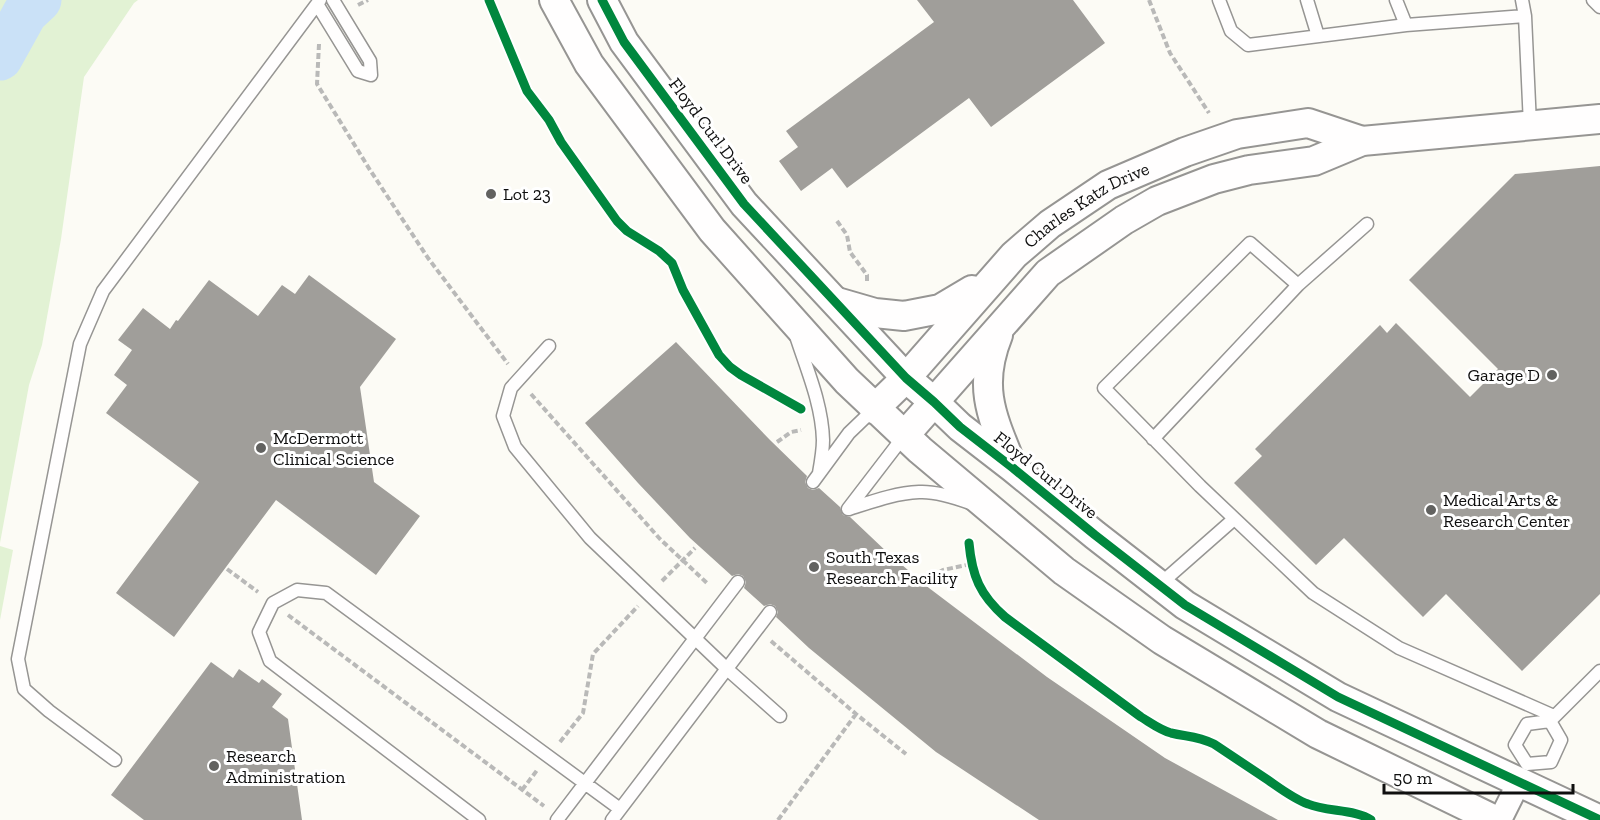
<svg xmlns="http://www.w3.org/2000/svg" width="1600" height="820" viewBox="0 0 1600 820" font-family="'Zilla Slab',serif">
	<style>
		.green { fill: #e2f2d4 }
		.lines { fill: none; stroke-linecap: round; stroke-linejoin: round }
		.river { stroke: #cae1f7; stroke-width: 45 }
		.building { fill: #a09e9a }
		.service-casing { stroke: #969593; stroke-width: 15 }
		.minor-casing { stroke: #969593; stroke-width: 26 }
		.tertiary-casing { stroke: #969593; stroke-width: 32 }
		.path { stroke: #b9b9b8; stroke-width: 4; stroke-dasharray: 6 3; stroke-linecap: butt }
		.service { stroke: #fffefe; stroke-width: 12 }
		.minor { stroke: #fffefe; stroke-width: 22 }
		.tertiary { stroke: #fffefe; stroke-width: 28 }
		.cycleway-casing { stroke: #fff; stroke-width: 13 }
		.cycleway { stroke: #00873e; stroke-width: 9 }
		.poi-dot { fill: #626260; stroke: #fff; stroke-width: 2 }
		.labels { text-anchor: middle; stroke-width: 6; stroke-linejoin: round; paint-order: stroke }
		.street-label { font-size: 18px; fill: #0f0f0f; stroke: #fff }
		.poi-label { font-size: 18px; fill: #0f0f0f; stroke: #fff; text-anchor: start }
	</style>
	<rect width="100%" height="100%" fill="#fcfbf5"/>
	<path class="green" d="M 0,0 L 138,0 L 134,3 L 84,77 L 61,239 L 42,345 L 29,385 L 0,543 Z
		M 0,546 L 13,550 L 0,620 Z"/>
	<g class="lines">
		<path class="river" d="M 0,58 L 25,13 L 39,0"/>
	</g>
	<path class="building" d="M 917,0 L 1073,0 L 1105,43 L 991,127 L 969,98 L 847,188 L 832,168 L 801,191 L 779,161 L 798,147 L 786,131 L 934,22 Z
		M 1600,166 L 1600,594 L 1522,671 L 1446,594 L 1423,617 L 1344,538 L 1316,565 L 1234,483 L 1262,456 L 1255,449 L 1380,325 L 1387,333 L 1396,323 L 1470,397 L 1498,369 L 1409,280 L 1515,174 Z
		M 309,275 L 396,339 L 360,387 L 374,482 L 420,516 L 376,575 L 276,500 L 174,637 L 116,593 L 199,482 L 106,413 L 127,385 L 114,375 L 132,350 L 118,340 L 143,308 L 170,329 L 176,320 L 178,321 L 209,280 L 258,316 L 282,285 L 295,294 Z
		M 676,342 L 770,440 L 807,476 L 805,482 L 808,488 L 813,490 L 819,488 L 840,507 L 843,515 L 850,517 L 888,553 L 929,588 L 1047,677 L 1165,758 L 1278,820 L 1039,820 L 936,752 L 809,648 L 776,617 L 778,612 L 775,606 L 770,604 L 764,606 L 744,588 L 746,582 L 743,576 L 738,574 L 732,576 L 690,538 L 638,483 L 585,423 Z
		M 211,662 L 233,678 L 239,669 L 259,683 L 262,679 L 282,694 L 272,707 L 288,719 L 302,820 L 144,820 L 111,795 Z"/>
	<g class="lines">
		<defs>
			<path id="service" d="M 1219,0 L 1231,31 L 1248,45 L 1406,25 L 1525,16
				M 1307,0 L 1318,36
				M 1396,0 L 1406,25
				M 1522,0 L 1525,16 L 1530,125
				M 1593,0 L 1600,7
				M 317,4 L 358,71 L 371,75 L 370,61 L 333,0
				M 1367,224 L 1298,285 L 1250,243 L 1104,388 L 1200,486 L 1313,593 L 1399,648 L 1554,716
				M 796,336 C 807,370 822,404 823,440 C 823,451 821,462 819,473
				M 549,346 L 511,388 L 503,416 L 515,447 L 590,538 L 727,669 L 780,716
				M 1153,439 L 1298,285
				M 813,482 L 849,433 L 874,409
				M 848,509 L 904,436
				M 849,509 C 871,502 895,493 919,492 C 936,491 954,497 970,503
				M 1159,585 L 1234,519
				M 115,760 L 49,711 L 24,689 L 18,659 L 80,344 L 103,291 L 320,0
				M 1527,764 L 1515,745 L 1527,724 L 1550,721 L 1600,671
				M 1527,764 L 1551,762 L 1561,740 L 1550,721
				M 479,820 L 270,661 L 259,632 L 273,603 L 297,590 L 326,593 L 620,809
				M 557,820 L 738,582
				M 612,820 L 770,612"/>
			<path id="minor" d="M 1500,820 L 1519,782"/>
			<g id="tertiary">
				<path d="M 554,0 L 589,64 L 712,230 L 847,381 L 920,450 L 1064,571 L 1162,640 L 1318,734 L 1495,820"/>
				<path d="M 602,0 L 624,42 L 744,204 L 906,378 L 934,402 L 960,427 L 1013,468 L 1095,535 L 1185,605 L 1338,697 L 1600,820"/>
				<path d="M 837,302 L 875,313 L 904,316 L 940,309 L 972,290"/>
				<path d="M 998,335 C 977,387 992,417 1012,466"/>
				<path id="s1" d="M 874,409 L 906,378 L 1014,255 L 1050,224 L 1108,185 L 1185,152 L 1237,134 L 1308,123 L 1362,141"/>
				<path d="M 904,436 L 1048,273 L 1124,220 L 1157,201 L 1214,179 L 1249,170 L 1314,161 L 1362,141 L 1600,119"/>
			</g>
		</defs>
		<use href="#service" class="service-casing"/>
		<use href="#minor" class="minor-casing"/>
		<use href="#tertiary" class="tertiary-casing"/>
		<path class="path" d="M 1149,0 L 1170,53 L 1209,113
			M 358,5 L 368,0
			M 319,44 L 317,84 L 370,170 L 428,258 L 508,364
			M 837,221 L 847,235 L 850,252 L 867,275 L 867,284
			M 531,394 L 660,539 L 708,584
			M 777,442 L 791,432 L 801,430
			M 227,569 L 258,592
			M 931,577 L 943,570 L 971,564
			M 662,581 L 695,548
			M 288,615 L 544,806
			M 771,641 L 856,714 L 906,754
			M 560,742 L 583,713 L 593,654 L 638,606
			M 522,790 L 538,769
			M 778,820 L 856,714"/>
		<use href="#service" class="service"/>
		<use href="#minor" class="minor"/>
		<use href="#tertiary" class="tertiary"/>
		<defs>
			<path id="cycleway" d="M 489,0 L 527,91 L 549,120 L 561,142 L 617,221 L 627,231 L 659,251 L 672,263 L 683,290 L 719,355 L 730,367 L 741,375 L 801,409
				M 602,0 L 624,42 L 744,204 L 906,378 L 934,402 L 960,427 L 1013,468 L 1095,535 L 1185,605 L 1338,697 L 1600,820
				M 969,543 C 972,576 980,595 1005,617 L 1141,717 C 1151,723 1160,730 1171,733 C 1188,737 1197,736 1214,744 C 1232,756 1250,768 1268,780 C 1281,789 1294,799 1308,804 C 1326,812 1356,809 1371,820"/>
		</defs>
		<use href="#cycleway" class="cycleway-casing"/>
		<use href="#cycleway" class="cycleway"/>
	</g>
	<g class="poi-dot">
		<circle cx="491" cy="194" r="6"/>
		<circle cx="1552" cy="375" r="6"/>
		<circle cx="261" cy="448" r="6"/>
		<circle cx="1431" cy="510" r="6"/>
		<circle cx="814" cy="567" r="6"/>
		<circle cx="214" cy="766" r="6"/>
	</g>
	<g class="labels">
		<g class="street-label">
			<text transform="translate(711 131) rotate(53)" y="6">Floyd Curl Drive</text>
			<text dy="6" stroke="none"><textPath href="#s1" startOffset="297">Charles Katz Drive</textPath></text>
			<text transform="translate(1046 475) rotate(39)" y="6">Floyd Curl Drive</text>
		</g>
		<g class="poi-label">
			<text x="503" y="200">Lot 23</text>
			<text x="1540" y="381" text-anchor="end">Garage D</text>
			<text x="273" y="444">McDermott<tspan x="273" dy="21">Clinical Science</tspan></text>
			<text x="1443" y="506">Medical Arts &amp;<tspan x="1443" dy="21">Research Center</tspan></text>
			<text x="826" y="563">South Texas<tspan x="826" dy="21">Research Facility</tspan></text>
			<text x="226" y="762">Research<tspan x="226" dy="21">Administration</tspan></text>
		</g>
	</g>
	<path d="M1384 784v9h189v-9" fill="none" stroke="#0f0f0f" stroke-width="3"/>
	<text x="1393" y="784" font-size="18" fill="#0f0f0f" stroke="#ffffff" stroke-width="4.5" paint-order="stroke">50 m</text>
</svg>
